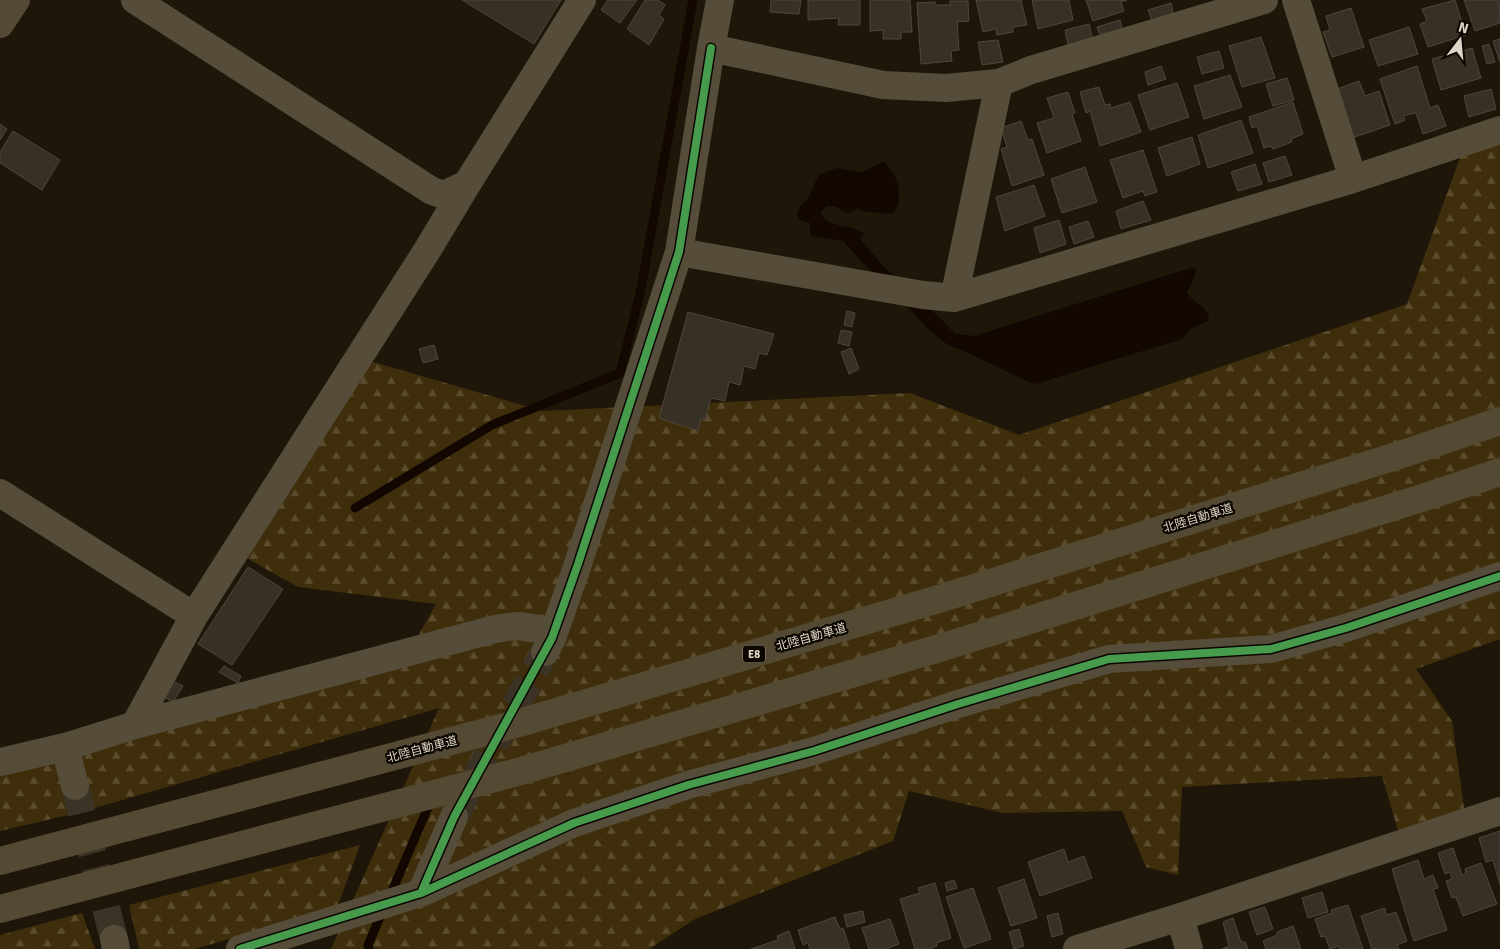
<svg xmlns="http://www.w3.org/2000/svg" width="1500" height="949" viewBox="0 0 1500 949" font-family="Signika,'Noto Sans JP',sans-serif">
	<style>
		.forest { fill: url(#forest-firs) }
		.water { fill: #120701 }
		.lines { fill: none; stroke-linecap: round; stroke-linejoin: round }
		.stream { stroke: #120701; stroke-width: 9 }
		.building { fill: #373024; stroke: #4d463a }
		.street-tunnel { stroke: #3b3325; stroke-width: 28; stroke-dasharray: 28 14; stroke-linecap: butt }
		.street { stroke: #554d39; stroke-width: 28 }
		.secondary { stroke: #544a36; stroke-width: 28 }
		.highway { stroke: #544933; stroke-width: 28 }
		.cycleway-casing { stroke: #0b0600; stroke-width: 11 }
		.cycleway { stroke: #469c4c; stroke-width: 8 }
		.labels { text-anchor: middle; stroke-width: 4.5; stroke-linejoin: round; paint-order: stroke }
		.shield { fill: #0b0600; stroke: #9f988b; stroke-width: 1 }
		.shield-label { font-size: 11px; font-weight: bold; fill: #dfd6c6 }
		.street-label { font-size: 12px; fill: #dfd6c6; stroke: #0b0600 }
	</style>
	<defs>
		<pattern id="forest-firs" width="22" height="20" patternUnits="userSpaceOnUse" patternTransform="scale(1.25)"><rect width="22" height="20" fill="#3f2e0b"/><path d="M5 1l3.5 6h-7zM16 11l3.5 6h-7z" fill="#5a4c2d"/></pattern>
	</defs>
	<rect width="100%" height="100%" fill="#1e1609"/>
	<path class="forest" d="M 1500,130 L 1500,639 L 1416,669 L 1452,721 L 1466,823 L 1402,844 L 1382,776 L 1182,787 L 1178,875 L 1146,867 L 1122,811 L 1003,813 L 909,791 L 893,841 L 695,919 L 649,949 L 331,949 L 439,708 L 81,812 L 0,831 L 0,762 L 409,652 L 436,604 L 298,587 L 236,552 L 359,358 L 543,411 L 910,393 L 1019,435 L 1407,304 L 1466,141 Z
		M 360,845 L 337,908 L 194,949 L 139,949 L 129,905 Z
		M 82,913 L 95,949 L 0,949 L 0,935 Z"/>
	<path class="water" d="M 882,162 L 885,162 L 894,174 L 899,188 L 899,202 L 894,212 L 888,214 L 864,211 L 857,208 L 853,212 L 847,213 L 836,207 L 827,206 L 821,212 C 826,230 850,222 864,234 L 860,239 L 883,266 L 941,319 L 955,334 L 974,336 L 1191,268 L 1196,269 C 1195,278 1190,285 1187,293 C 1195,305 1207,304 1209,320 L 1189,330 L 1182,339 L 1058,377 L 1037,384 L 1029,382 L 962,350 L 948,345 L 930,331 L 891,289 L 863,263 L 843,241 L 812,236 L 810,233 L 810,223 L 800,220 L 797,215 L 799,208 L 809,197 L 817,178 L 821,174 L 837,168 L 859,172 L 865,171 Z"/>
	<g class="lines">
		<path class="stream" d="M 355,508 L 492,425 L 620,373 L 640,294 L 693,0
			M 389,898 L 429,805
			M 369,949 L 368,945 L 383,910"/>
	</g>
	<path class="building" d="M 462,0 L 561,0 L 534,44 Z
		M 608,0 L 637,0 L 620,23 L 601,10 Z
		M 645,0 L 658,0 L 665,5 L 659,15 L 664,19 L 649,45 L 627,29 Z
		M 771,0 L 801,0 L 799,14 L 770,12 Z
		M 808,0 L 860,0 L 860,25 L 838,25 L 839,18 L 808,20 Z
		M 870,0 L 910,0 L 912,32 L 901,32 L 901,39 L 883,39 L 883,30 L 870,31 Z
		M 976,0 L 1021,0 L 1027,25 L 1013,27 L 1013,32 L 997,35 L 996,29 L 983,32 Z
		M 1032,0 L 1069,0 L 1073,20 L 1038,29 Z
		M 1086,0 L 1127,0 L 1121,2 L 1124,11 L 1093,21 Z
		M 1455,0 L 1466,35 L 1428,47 L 1420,24 L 1427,21 L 1422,9 Z
		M 1464,0 L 1499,0 L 1500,23 L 1475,31 Z
		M 950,1 L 968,1 L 969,21 L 957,22 L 959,50 L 951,51 L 952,61 L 921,64 L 917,3 L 935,2 L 935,5 L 950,5 Z
		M 1171,3 L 1175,20 L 1155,27 L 1148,10 Z
		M 1351,8 L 1364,47 L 1332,57 L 1323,32 L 1330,30 L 1326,16 Z
		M 1120,20 L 1124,36 L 1103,43 L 1097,27 Z
		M 1089,24 L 1094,44 L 1069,50 L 1065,30 Z
		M 1409,27 L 1418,54 L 1378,66 L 1369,40 Z
		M 1261,37 L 1275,78 L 1242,87 L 1229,46 Z
		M 1500,39 L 1500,62 L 1493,41 Z
		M 998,40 L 1003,62 L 982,65 L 978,42 Z
		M 1489,44 L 1495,62 L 1487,64 L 1482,46 Z
		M 1472,48 L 1481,78 L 1441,90 L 1432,59 Z
		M 1219,51 L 1224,68 L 1202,74 L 1197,57 Z
		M 1161,66 L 1166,79 L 1148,85 L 1145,72 Z
		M 1417,66 L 1430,108 L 1438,105 L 1446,126 L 1423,134 L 1416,113 L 1403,116 L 1405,120 L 1395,124 L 1380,79 Z
		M 1230,75 L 1242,107 L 1204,119 L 1194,86 Z
		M 1287,78 L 1294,100 L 1273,106 L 1266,84 Z
		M 1359,81 L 1365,96 L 1379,91 L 1390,125 L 1349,139 L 1337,89 Z
		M 1177,83 L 1189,117 L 1150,130 L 1138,95 Z
		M 1099,87 L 1105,105 L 1110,104 L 1111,108 L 1130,102 L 1141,132 L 1100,146 L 1090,111 L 1086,113 L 1080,92 Z
		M 1491,89 L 1496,109 L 1469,117 L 1464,96 Z
		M 1068,92 L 1075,113 L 1072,114 L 1081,141 L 1047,153 L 1037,123 L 1054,118 L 1047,98 Z
		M 1293,102 L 1303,134 L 1291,139 L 1292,142 L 1273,149 L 1271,146 L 1264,148 L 1257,126 L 1252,128 L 1249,117 Z
		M 1241,120 L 1253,153 L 1208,168 L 1198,135 Z
		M 1021,121 L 1028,140 L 1032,139 L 1044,175 L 1012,186 L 1001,149 L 1007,147 L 1001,128 Z
		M 0,124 L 7,129 L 0,140 Z
		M 13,131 L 60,160 L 42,190 L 0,163 L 0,152 Z
		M 1192,137 L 1200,164 L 1167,176 L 1158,148 Z
		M 1143,150 L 1157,192 L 1145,196 L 1143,191 L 1123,198 L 1110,160 Z
		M 1285,156 L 1292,175 L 1269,182 L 1263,163 Z
		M 1255,164 L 1262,184 L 1238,191 L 1231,172 Z
		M 1085,167 L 1097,202 L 1062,213 L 1051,179 Z
		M 1034,185 L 1045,216 L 1005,231 L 996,197 Z
		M 1143,201 L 1151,220 L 1121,229 L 1116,211 Z
		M 1059,220 L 1066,244 L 1040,253 L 1034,228 Z
		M 1088,221 L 1094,237 L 1074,244 L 1069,227 Z
		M 847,311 L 855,313 L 852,327 L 844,325 Z
		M 688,312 L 774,334 L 767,355 L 759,353 L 755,369 L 744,366 L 740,385 L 729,382 L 725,401 L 711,398 L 705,420 L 701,418 L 698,431 L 659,418 Z
		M 841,330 L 852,332 L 849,346 L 838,343 Z
		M 434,345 L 438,359 L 423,363 L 419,349 Z
		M 851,348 L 859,369 L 849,374 L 841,352 Z
		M 248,567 L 283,589 L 232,665 L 198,644 Z
		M 224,666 L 241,676 L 238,683 L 219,672 Z
		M 173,681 L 183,686 L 173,702 L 164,697 Z
		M 1500,831 L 1500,885 L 1493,860 L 1486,862 L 1479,838 Z
		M 1453,848 L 1462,875 L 1466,874 L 1465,869 L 1481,863 L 1497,904 L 1463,916 L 1456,897 L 1452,898 L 1446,881 L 1452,879 L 1450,872 L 1445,874 L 1438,853 Z
		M 1064,849 L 1068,862 L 1084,856 L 1092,878 L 1040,896 L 1028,862 Z
		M 1418,860 L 1424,879 L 1433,875 L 1438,888 L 1433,889 L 1447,930 L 1414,941 L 1392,869 Z
		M 1024,879 L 1037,918 L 1011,926 L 998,888 Z
		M 954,880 L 957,888 L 947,891 L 945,883 Z
		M 935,883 L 951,938 L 936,943 L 937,946 L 929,949 L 915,949 L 900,899 L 920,893 L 918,888 Z
		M 973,888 L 991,939 L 964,948 L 946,897 Z
		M 1322,892 L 1328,912 L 1308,918 L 1302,898 Z
		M 1348,905 L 1363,949 L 1340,949 L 1339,946 L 1330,949 L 1325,936 L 1321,937 L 1315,919 L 1332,913 L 1331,910 Z
		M 1265,907 L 1273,929 L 1257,935 L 1249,912 Z
		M 1385,908 L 1386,915 L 1396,912 L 1407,941 L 1397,945 L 1399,949 L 1372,949 L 1361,916 Z
		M 863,911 L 865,922 L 847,927 L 844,915 Z
		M 1058,913 L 1063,934 L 1052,937 L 1047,916 Z
		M 835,917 L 840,929 L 843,928 L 850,949 L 810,949 L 808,943 L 803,945 L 798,930 Z
		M 1233,918 L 1241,942 L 1245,942 L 1248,949 L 1222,949 L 1229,946 L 1223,922 Z
		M 890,919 L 899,944 L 888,948 L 888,949 L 869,949 L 862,928 Z
		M 1293,926 L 1301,949 L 1266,949 L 1263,941 L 1277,935 L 1277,932 Z
		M 1019,929 L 1024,946 L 1014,949 L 1009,932 Z
		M 789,931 L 795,949 L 751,949 L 778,940 L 777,936 Z"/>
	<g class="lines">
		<path class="street-tunnel" d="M 75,786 L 114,939
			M 454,817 L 545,652"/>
		<path class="street" d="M 135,0 L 432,191 L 444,195 L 467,184 L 582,0
			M 720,0 L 711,48 L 883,85 L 946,88 L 999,83 L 1031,70 L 1264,0
			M 1296,0 L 1353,179
			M 999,83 L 954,298 L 1353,179 L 1500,130
			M 679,252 L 923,295 L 954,298
			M 0,493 L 194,616
			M 545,652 L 552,638 L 578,564 L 679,252 L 711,48
			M 135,725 L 495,629 L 517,626 L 540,629 L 552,638
			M 65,747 L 75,786
			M 0,762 L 65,747 L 135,725 L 194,616 L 428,249 L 467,184
			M 421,893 L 454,817
			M 1180,917 L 1189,949
			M 114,939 L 116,949
			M 240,949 L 421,893 L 574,823 L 688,785 L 814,751 L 958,704 L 1109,659 L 1271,649 L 1346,628 L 1500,576
			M 1077,949 L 1180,917 L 1500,811"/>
		<path class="secondary" d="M 0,24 L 16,0"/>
		<path class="highway" d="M 0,861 L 519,723 L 942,598 L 1412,451 L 1500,421
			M 0,909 L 521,771 L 943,647 L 1425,497 L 1500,472"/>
		<defs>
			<path id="cycleway" d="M 421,893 L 454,817 L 552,638 L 578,564 L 679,252 L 711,48
				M 240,949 L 421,893 L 574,823 L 688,785 L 814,751 L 958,704 L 1109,659 L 1271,649 L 1346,628 L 1500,576"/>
		</defs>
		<use href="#cycleway" class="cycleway-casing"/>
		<use href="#cycleway" class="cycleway"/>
	</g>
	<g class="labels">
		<rect class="shield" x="743" y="645.5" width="22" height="17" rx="4"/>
		<g class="shield-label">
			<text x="754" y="658">E8</text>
		</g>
		<g class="street-label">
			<text transform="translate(1198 518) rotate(-17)" y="4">北陸自動車道</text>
			<text transform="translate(811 637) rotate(-16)" y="4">北陸自動車道</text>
			<text transform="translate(422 749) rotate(-15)" y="4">北陸自動車道</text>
		</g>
	</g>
	<g transform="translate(1460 40) rotate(16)" stroke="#0b0600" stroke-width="4" paint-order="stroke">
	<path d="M0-4L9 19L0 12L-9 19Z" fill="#dfd6c6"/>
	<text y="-8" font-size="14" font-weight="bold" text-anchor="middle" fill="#dfd6c6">N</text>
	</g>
</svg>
